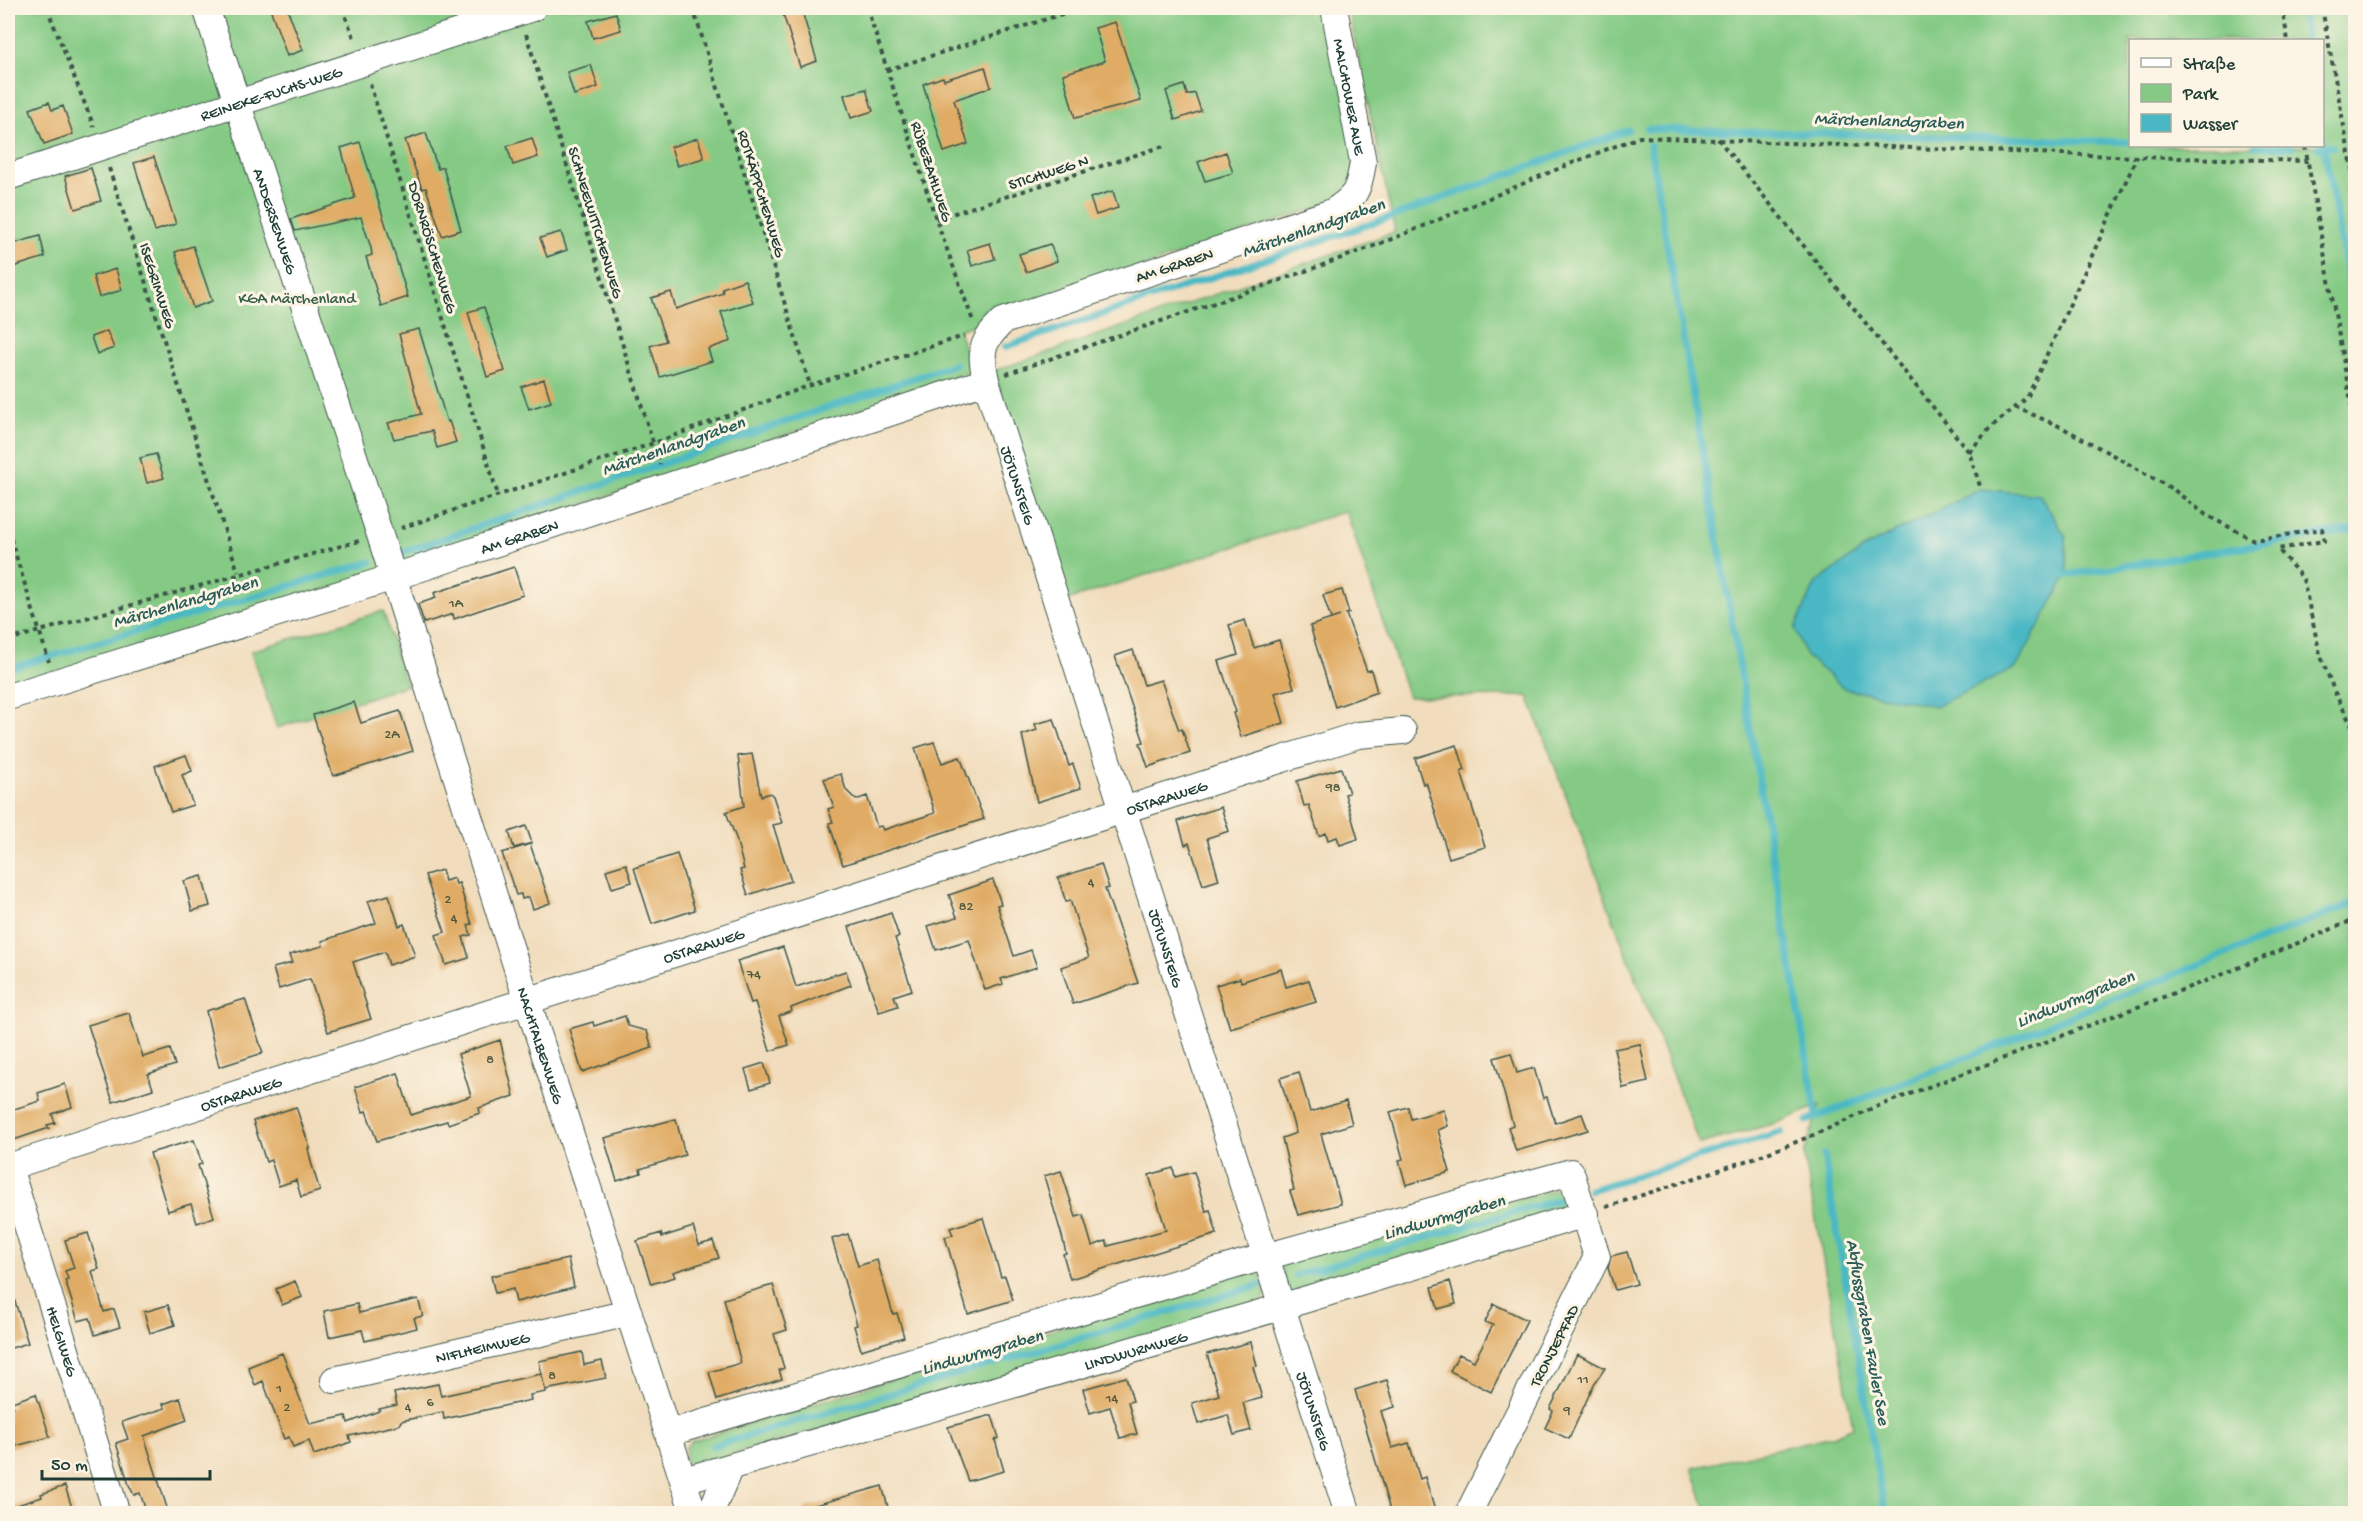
<svg xmlns="http://www.w3.org/2000/svg" width="2363" height="1521" viewBox="0 0 2363 1521" font-family="'Gochi Hand',sans-serif">
	<style>
		.green { fill: #84ca85; stroke: #52845c; stroke-width: 1.5; fill-rule: evenodd }
		.water { fill: #4ab8c4; stroke: #347a7c; stroke-width: 1.5 }
		.lines { fill: none; stroke-linecap: round; stroke-linejoin: round }
		.stream { stroke: #4ab8c4; stroke-width: 7 }
		.building { fill: #e0ac65 }
		.minor-casing { stroke: #3e5549; stroke-width: 28 }
		.path { stroke: #3e5549; stroke-width: 4; stroke-dasharray: 4.5 4.5; stroke-linecap: butt }
		.minor { stroke: #fff; stroke-width: 26 }
		.labels { text-anchor: middle; stroke-width: 6; stroke-linejoin: round; paint-order: stroke }
		.number-label { font-size: 14px; fill: #4f5940 }
		.street-label { font-size: 16px; fill: #1f3d34; stroke: #fcf5e5 }
		.park-label { font-size: 16px; fill: #386048; stroke: #fcf5e5 }
		.water-label { font-size: 18px; font-style: italic; fill: #2a5c58; stroke: #fcf5e5 }
	</style>
	<rect width="100%" height="100%" fill="#fcf5e5"/>
	<filter id="ink" filterUnits="userSpaceOnUse"><feTurbulence type="fractalNoise" baseFrequency=".0167" numOctaves="2"/><feDisplacementMap in="SourceGraphic" scale="12" xChannelSelector="R" yChannelSelector="G"/><feConvolveMatrix kernelMatrix="1 2 1 2 8 2 1 2 1" color-interpolation-filters="sRGB"/></filter>
	<filter id="wash" filterUnits="userSpaceOnUse"><feTurbulence type="fractalNoise" baseFrequency=".008" numOctaves="4" result="noise"/><feDisplacementMap in="SourceGraphic" scale="24" xChannelSelector="R" yChannelSelector="G"/><feGaussianBlur stdDeviation="1.35" result="paint"/><feColorMatrix in="noise" values="0 0 0 0 0 0 0 0 0 0 0 0 0 0 0 0 0 1.4 0 .05"/><feComposite in="paint" operator="in"/></filter>
	<g filter="url(#wash)">
		<rect width="100%" height="100%" fill="#f1ddbd"/>
		<path class="green" d="M 8,8 L 1327,8 L 1365,191 L 959,330 L 972,371 L 397,568 L 8,688 Z
			M 1348,8 L 2348,8 L 2356,68 L 2355,1513 L 1707,1513 L 1692,1468 L 1833,1436 L 1853,1427 L 1804,1154 L 1820,1105 L 1780,1122 L 1699,1144 L 1528,696 L 1408,697 L 1346,511 L 1064,601 L 994,371 L 1395,232 ZM 2130,40 L 2322,40 L 2322,146 L 2130,146 ZM 1869,545 L 1795,628 L 1816,583 Z
			M 383,611 C 392,637 396,660 407,685 L 277,728 L 251,651 Z
			M 1569,1186 L 1574,1209 L 1288,1295 L 1280,1263 Z
			M 1254,1271 L 1262,1277 L 1266,1295 L 1261,1305 L 690,1466 L 685,1460 L 686,1447 L 692,1441 L 1240,1272 Z"/>
		<path class="water" d="M 1981,489 L 2040,495 L 2066,537 L 2067,575 L 2016,668 L 1936,706 L 1845,689 L 1806,656 L 1795,628 L 1816,583 L 1869,545 Z"/>
		<g class="lines">
			<path class="stream" d="M 2302,8 L 2307,40
				M 1647,129 L 2130,142
				M 2322,137 L 2356,320
				M 1650,145 L 1817,1117
				M 2255,146 L 2292,147
				M 2318,147 L 2333,147
				M 1005,347 L 1397,215 L 1628,130
				M 401,553 L 955,364
				M 2067,575 L 2356,529
				M 8,669 L 371,562
				M 1807,1121 L 2356,902
				M 1824,1155 L 1885,1514
				M 1590,1190 L 1781,1132
				M 1296,1275 L 1567,1197
				M 713,1446 L 1260,1285"/>
		</g>
		<g id="blocks">
			<path class="building" d="M 270,8 L 287,8 L 303,50 L 287,56 Z
				M 793,8 L 801,8 L 817,61 L 800,67 L 782,11 Z
				M 616,13 L 621,30 L 593,38 L 588,21 Z
				M 1115,22 L 1141,101 L 1075,118 L 1063,74 L 1105,61 L 1095,28 Z
				M 591,65 L 598,87 L 574,95 L 567,72 Z
				M 985,67 L 991,87 L 954,100 L 968,144 L 944,152 L 923,84 L 943,77 L 944,80 Z
				M 1184,85 L 1187,95 L 1195,93 L 1201,111 L 1175,120 L 1166,91 Z
				M 866,89 L 873,111 L 851,118 L 844,95 Z
				M 49,102 L 52,110 L 63,106 L 73,134 L 44,144 L 30,109 Z
				M 426,133 L 438,169 L 443,167 L 461,230 L 442,236 L 426,188 L 422,189 L 405,140 Z
				M 532,138 L 538,157 L 513,165 L 507,146 Z
				M 698,138 L 704,158 L 677,166 L 671,147 Z
				M 360,142 L 408,297 L 381,306 L 366,257 L 372,255 L 371,248 L 361,217 L 295,231 L 291,219 L 355,198 L 341,148 Z
				M 1226,152 L 1233,173 L 1205,181 L 1198,162 Z
				M 154,157 L 176,224 L 155,231 L 134,163 Z
				M 91,168 L 101,201 L 75,209 L 65,176 Z
				M 1113,191 L 1118,208 L 1096,215 L 1090,198 Z
				M 561,232 L 567,250 L 547,257 L 540,238 Z
				M 40,236 L 45,257 L 13,267 L 8,245 Z
				M 990,243 L 995,259 L 972,266 L 967,250 Z
				M 1050,244 L 1057,261 L 1026,272 L 1019,254 Z
				M 193,246 L 212,301 L 193,308 L 175,252 Z
				M 116,269 L 122,290 L 99,297 L 93,276 Z
				M 745,280 L 753,302 L 721,312 L 731,341 L 708,349 L 712,361 L 660,377 L 650,346 L 666,341 L 651,298 L 671,292 L 676,309 L 723,293 L 722,288 Z
				M 484,307 L 505,371 L 487,377 L 468,312 Z
				M 419,329 L 447,422 L 449,421 L 456,442 L 437,448 L 432,431 L 394,439 L 388,423 L 421,414 L 399,334 Z
				M 107,331 L 114,348 L 97,354 L 91,337 Z
				M 544,379 L 551,402 L 529,409 L 521,387 Z
				M 156,454 L 164,478 L 147,483 L 140,458 Z
				M 514,567 L 523,595 L 454,619 L 453,614 L 424,623 L 418,604 L 436,598 L 434,593 Z
				M 1342,590 L 1349,613 L 1346,614 L 1367,671 L 1371,670 L 1377,692 L 1335,707 L 1310,626 L 1340,616 L 1331,619 L 1323,595 Z
				M 1245,620 L 1254,648 L 1279,640 L 1294,688 L 1275,693 L 1284,723 L 1241,737 L 1233,713 L 1236,712 L 1219,661 L 1238,655 L 1229,625 Z
				M 1133,650 L 1144,685 L 1161,680 L 1179,730 L 1182,729 L 1190,753 L 1148,767 L 1140,743 L 1144,742 L 1115,656 Z
				M 354,702 L 361,723 L 400,711 L 413,751 L 333,776 L 313,715 Z
				M 1054,719 L 1069,766 L 1073,764 L 1081,788 L 1037,802 L 1022,735 L 1037,730 L 1035,724 Z
				M 934,742 L 942,763 L 960,757 L 984,819 L 843,865 L 829,823 L 833,822 L 828,809 L 834,807 L 824,779 L 841,774 L 846,790 L 856,800 L 867,796 L 877,827 L 881,826 L 883,830 L 935,813 L 915,748 Z
				M 1457,745 L 1465,770 L 1461,772 L 1485,847 L 1449,858 L 1426,782 L 1423,784 L 1415,758 Z
				M 752,754 L 761,796 L 770,793 L 773,796 L 782,823 L 773,825 L 791,881 L 748,895 L 740,870 L 744,869 L 736,838 L 726,812 L 744,806 L 738,756 Z
				M 186,755 L 192,771 L 182,775 L 193,805 L 171,812 L 155,766 Z
				M 1341,768 L 1349,793 L 1345,794 L 1358,839 L 1340,845 L 1337,837 L 1328,840 L 1326,833 L 1319,836 L 1309,805 L 1304,806 L 1297,781 Z
				M 1221,807 L 1229,831 L 1207,838 L 1219,880 L 1203,885 L 1189,843 L 1185,845 L 1178,821 Z
				M 526,826 L 532,843 L 514,848 L 509,832 Z
				M 530,844 L 550,903 L 533,909 L 529,897 L 522,899 L 521,894 L 516,895 L 502,853 Z
				M 677,854 L 695,910 L 652,924 L 634,868 Z
				M 626,864 L 632,882 L 612,888 L 606,870 Z
				M 1101,864 L 1109,888 L 1105,889 L 1138,983 L 1073,1004 L 1061,967 L 1089,958 L 1070,900 L 1066,902 L 1058,878 Z
				M 442,870 L 445,881 L 454,878 L 456,884 L 459,883 L 472,924 L 468,925 L 471,935 L 463,937 L 469,958 L 446,965 L 436,935 L 445,932 L 425,875 Z
				M 202,876 L 210,906 L 192,911 L 184,881 Z
				M 993,880 L 1001,904 L 997,905 L 1014,956 L 1031,950 L 1037,967 L 1001,979 L 1003,984 L 985,990 L 969,940 L 936,950 L 928,926 L 957,917 L 949,895 Z
				M 389,895 L 399,926 L 404,924 L 415,956 L 389,965 L 385,952 L 353,962 L 371,1019 L 328,1032 L 310,979 L 279,989 L 273,968 L 292,963 L 289,955 L 323,946 L 322,941 L 376,923 L 368,901 Z
				M 891,913 L 899,937 L 895,938 L 912,990 L 894,996 L 898,1006 L 879,1012 L 849,927 Z
				M 783,947 L 796,987 L 846,971 L 851,985 L 791,1008 L 792,1011 L 779,1016 L 789,1045 L 770,1051 L 755,1002 L 751,1003 L 737,961 Z
				M 1281,969 L 1286,987 L 1309,980 L 1316,1002 L 1230,1028 L 1216,985 L 1240,978 L 1241,982 Z
				M 245,999 L 263,1053 L 219,1067 L 206,1011 Z
				M 129,1013 L 143,1057 L 170,1049 L 175,1065 L 148,1074 L 153,1089 L 113,1102 L 88,1025 Z
				M 625,1016 L 628,1026 L 647,1031 L 652,1048 L 582,1072 L 569,1029 L 593,1022 L 594,1026 Z
				M 500,1040 L 514,1096 L 479,1108 L 480,1113 L 448,1124 L 447,1121 L 377,1141 L 366,1111 L 363,1112 L 355,1087 L 398,1073 L 411,1115 L 471,1096 L 458,1054 Z
				M 1640,1044 L 1648,1082 L 1623,1088 L 1614,1049 Z
				M 1511,1053 L 1517,1073 L 1534,1068 L 1543,1098 L 1547,1097 L 1555,1123 L 1582,1114 L 1588,1130 L 1516,1151 L 1508,1127 L 1513,1125 L 1494,1058 Z
				M 764,1063 L 770,1083 L 751,1089 L 745,1069 Z
				M 1299,1072 L 1310,1112 L 1346,1101 L 1352,1124 L 1321,1134 L 1341,1204 L 1298,1215 L 1290,1191 L 1294,1190 L 1282,1138 L 1296,1133 L 1280,1078 Z
				M 65,1084 L 72,1107 L 52,1114 L 55,1123 L 47,1125 L 49,1128 L 8,1142 L 8,1111 L 40,1101 L 38,1093 Z
				M 296,1107 L 310,1148 L 308,1148 L 311,1162 L 320,1191 L 301,1197 L 296,1180 L 279,1186 L 271,1160 L 266,1162 L 253,1121 Z
				M 1408,1107 L 1411,1119 L 1444,1110 L 1448,1126 L 1438,1130 L 1450,1172 L 1406,1185 L 1399,1160 L 1403,1159 L 1390,1112 Z
				M 676,1119 L 685,1155 L 640,1169 L 641,1173 L 617,1181 L 604,1138 Z
				M 194,1140 L 202,1164 L 198,1165 L 214,1217 L 197,1223 L 191,1204 L 168,1211 L 150,1153 Z
				M 1173,1168 L 1175,1177 L 1194,1172 L 1206,1211 L 1210,1210 L 1217,1234 L 1070,1279 L 1063,1254 L 1066,1253 L 1062,1236 L 1044,1176 L 1061,1171 L 1076,1217 L 1083,1215 L 1092,1246 L 1106,1241 L 1108,1246 L 1166,1230 L 1149,1175 Z
				M 983,1218 L 1001,1277 L 1005,1276 L 1013,1300 L 968,1314 L 945,1237 L 953,1235 L 950,1228 Z
				M 693,1227 L 699,1245 L 713,1241 L 719,1258 L 673,1272 L 675,1277 L 651,1284 L 637,1241 L 661,1233 L 662,1237 Z
				M 88,1233 L 99,1269 L 92,1271 L 104,1312 L 114,1309 L 120,1327 L 95,1335 L 90,1318 L 78,1321 L 65,1280 L 68,1279 L 65,1271 L 74,1268 L 65,1240 Z
				M 848,1234 L 858,1266 L 877,1260 L 893,1314 L 897,1313 L 904,1337 L 861,1350 L 854,1326 L 857,1325 L 832,1239 Z
				M 1627,1252 L 1637,1284 L 1615,1290 L 1608,1268 L 1611,1256 Z
				M 568,1259 L 574,1287 L 516,1302 L 513,1289 L 495,1293 L 491,1276 Z
				M 295,1281 L 302,1297 L 282,1305 L 276,1289 Z
				M 1450,1281 L 1456,1304 L 1438,1309 L 1432,1287 Z
				M 773,1285 L 787,1330 L 774,1334 L 784,1368 L 779,1370 L 782,1379 L 717,1400 L 709,1372 L 741,1363 L 724,1299 Z
				M 8,1292 L 12,1292 L 28,1343 L 8,1349 Z
				M 418,1299 L 423,1316 L 414,1318 L 417,1328 L 365,1341 L 362,1330 L 329,1337 L 324,1311 L 357,1304 L 359,1313 Z
				M 1494,1304 L 1527,1320 L 1491,1392 L 1450,1371 L 1459,1354 L 1474,1361 L 1493,1325 L 1485,1322 Z
				M 168,1305 L 175,1325 L 150,1333 L 144,1312 Z
				M 1251,1342 L 1257,1366 L 1253,1367 L 1262,1398 L 1243,1403 L 1251,1430 L 1234,1435 L 1228,1415 L 1198,1424 L 1192,1403 L 1219,1395 L 1207,1354 Z
				M 582,1352 L 584,1365 L 602,1361 L 606,1378 L 545,1390 L 539,1361 Z
				M 282,1353 L 310,1424 L 346,1416 L 348,1423 L 379,1411 L 379,1409 L 397,1405 L 394,1393 L 438,1384 L 441,1396 L 541,1374 L 546,1392 L 530,1395 L 531,1400 L 444,1419 L 443,1412 L 401,1421 L 399,1425 L 349,1436 L 351,1442 L 314,1455 L 309,1441 L 293,1447 L 289,1437 L 284,1439 L 263,1381 L 255,1385 L 248,1367 Z
				M 1577,1354 L 1605,1368 L 1594,1384 L 1569,1439 L 1545,1428 L 1553,1411 L 1550,1409 Z
				M 1126,1377 L 1133,1401 L 1128,1402 L 1137,1434 L 1120,1438 L 1110,1407 L 1090,1413 L 1083,1389 Z
				M 1387,1380 L 1395,1407 L 1381,1411 L 1392,1448 L 1409,1443 L 1420,1479 L 1425,1477 L 1436,1514 L 1391,1514 L 1355,1390 Z
				M 36,1394 L 50,1437 L 8,1448 L 8,1409 L 13,1407 L 12,1402 Z
				M 180,1398 L 187,1420 L 144,1436 L 169,1514 L 147,1514 L 140,1493 L 134,1495 L 129,1485 L 116,1443 L 128,1439 L 122,1422 L 165,1408 L 163,1404 Z
				M 992,1415 L 999,1438 L 995,1440 L 1004,1471 L 968,1481 L 948,1427 Z
				M 65,1486 L 74,1514 L 8,1514 L 8,1508 L 42,1497 L 41,1494 Z
				M 882,1486 L 890,1514 L 805,1514 L 805,1508 Z"/>
		</g>
	</g>
	<g filter="url(#ink)">
		<use href="#blocks" fill-opacity="0" stroke="#3e5549" stroke-width="1.5"/>
		<g class="lines">
			<defs>
				<g id="minor">
					<path id="s1" d="M 206,8 L 380,535 L 527,1000 L 694,1514"/>
					<path id="s2" d="M 1334,8 L 1363,162 C 1359,190 1356,197 1332,212 L 1003,321 C 980,344 980,350 986,381 L 1348,1514"/>
					<path id="s3" d="M 8,177 L 533,8"/>
					<path id="s4" d="M 8,697 L 394,577 L 986,381"/>
					<path id="s5" d="M 8,1167 L 1358,735 L 1403,731"/>
					<path id="s6" d="M 9,1167 L 117,1514"/>
					<path id="s7" d="M 334,1380 L 629,1313"/>
					<path d="M 669,1433 L 1243,1263 L 1571,1172 L 1597,1257 L 1468,1514"/>
					<path id="s8" d="M 684,1480 L 1281,1307 L 1585,1214"/>
					<path d="M 710,1514 L 730,1467"/>
				</g>
			</defs>
			<use href="#minor" class="minor-casing"/>
			<path class="path" d="M 47,8 L 94,127
				M 342,8 L 355,40
				M 693,8 L 810,385
				M 867,8 L 936,219 L 973,321
				M 2282,8 L 2288,40
				M 2322,8 L 2356,191
				M 526,34 L 660,465
				M 887,70 L 1081,8
				M 370,84 L 498,495
				M 1718,139 L 1969,452 L 1981,489
				M 2305,146 L 2356,431
				M 109,168 L 238,572
				M 936,219 L 1167,145
				M 1006,374 C 1124,333 1242,295 1358,252 C 1454,216 1545,171 1640,137 L 2137,157 L 2308,161
				M 2015,407 L 2061,427 L 2109,453 L 2174,490 L 2206,515 L 2254,540 L 2322,529 L 2324,541 L 2278,549 L 2303,579 L 2320,654 L 2335,693 L 2356,734
				M 1969,452 L 1991,427 L 2027,398 L 2137,157
				M 401,528 L 654,443 L 811,385 L 964,336
				M 8,530 L 49,662
				M 8,640 L 359,541
				M 1606,1207 C 1696,1177 1784,1152 1868,1110 L 2221,975 L 2356,919"/>
			<use href="#minor" class="minor"/>
		</g>
	</g>
	<g class="labels">
		<g class="number-label">
			<text x="456" y="607">1A</text>
			<text x="392" y="738">2A</text>
			<text x="1333" y="791">98</text>
			<text x="1091" y="886">4</text>
			<text x="448" y="903">2</text>
			<text x="966" y="910">82</text>
			<text x="454" y="922">4</text>
			<text x="754" y="978">74</text>
			<text x="490" y="1063">8</text>
			<text x="552" y="1379">8</text>
			<text x="1583" y="1383">11</text>
			<text x="279" y="1392">1</text>
			<text x="1112" y="1402">14</text>
			<text x="430" y="1406">6</text>
			<text x="287" y="1411">2</text>
			<text x="408" y="1411">4</text>
			<text x="1567" y="1414">9</text>
		</g>
		<g class="street-label">
			<text dy="6" stroke="none"><textPath href="#s3" startOffset="276">REINEKE-FUCHS-WEG</textPath></text>
			<text dy="6" stroke="none"><textPath href="#s2" startOffset="90">MALCHOWER AUE</textPath></text>
			<text transform="translate(933 171) rotate(72)" y="6">RÜBEZAHLWEG</text>
			<text transform="translate(1048 171) rotate(-18)" y="6">STICHWEG N</text>
			<text transform="translate(763 193) rotate(73)" y="6">ROTKÄPPCHENWEG</text>
			<text dy="6" stroke="none"><textPath href="#s1" startOffset="224">ANDERSENWEG</textPath></text>
			<text transform="translate(597 222) rotate(73)" y="6">SCHNEEWITTCHENWEG</text>
			<text transform="translate(434 247) rotate(73)" y="6">DORNRÖSCHENWEG</text>
			<text transform="translate(1174 264) rotate(-18)" y="6">AM GRABEN</text>
			<text transform="translate(159 285) rotate(72)" y="6">ISEGRIMWEG</text>
			<text dy="6" stroke="none"><textPath href="#s2" startOffset="741">JÖTUNSTEIG</textPath></text>
			<text dy="6" stroke="none"><textPath href="#s4" startOffset="536">AM GRABEN</textPath></text>
			<text dy="6" stroke="none"><textPath href="#s5" startOffset="1216">OSTARAWEG</textPath></text>
			<text dy="6" stroke="none"><textPath href="#s5" startOffset="730">OSTARAWEG</textPath></text>
			<text dy="6" stroke="none"><textPath href="#s2" startOffset="1227">JÖTUNSTEIG</textPath></text>
			<text dy="6" stroke="none"><textPath href="#s1" startOffset="1090">NACHTALBENWEG</textPath></text>
			<text dy="6" stroke="none"><textPath href="#s5" startOffset="244">OSTARAWEG</textPath></text>
			<text dy="6" stroke="none"><textPath href="#s6" startOffset="182">HELGIWEG</textPath></text>
			<text transform="translate(1553 1345) rotate(-63)" y="6">TRONJEPFAD</text>
			<text dy="6" stroke="none"><textPath href="#s7" startOffset="152">NIFLHEIMWEG</textPath></text>
			<text dy="6" stroke="none"><textPath href="#s8" startOffset="470">LINDWURMWEG</textPath></text>
			<text dy="6" stroke="none"><textPath href="#s2" startOffset="1713">JÖTUNSTEIG</textPath></text>
		</g>
		<g class="park-label">
			<text x="297" y="303">KGA Märchenland</text>
		</g>
		<g class="water-label">
			<text transform="translate(1889 120) rotate(2)" y="6">Märchenlandgraben</text>
			<text transform="translate(1313 227) rotate(-19)" y="6">Märchenlandgraben</text>
			<text transform="translate(673 445) rotate(-19)" y="6">Märchenlandgraben</text>
			<text transform="translate(185 601) rotate(-16)" y="6">Märchenlandgraben</text>
			<text transform="translate(2075 998) rotate(-22)" y="6">Lindwurmgraben</text>
			<text transform="translate(1444 1216) rotate(-16)" y="6">Lindwurmgraben</text>
			<text transform="translate(1869 1332) rotate(80)" y="6">Abflussgraben Fauler See</text>
			<text transform="translate(982 1351) rotate(-16)" y="6">Lindwurmgraben</text>
		</g>
	</g>
	<rect width="2363" height="1521" fill="none" stroke="#fcf5e5" stroke-width="30"/>
	<rect x="2129" y="39" width="195" height="108" fill="#fcf5e5" stroke="#a4ab9e" stroke-width="1.5"/>
	<rect x="2141" y="58" width="30" height="9" fill="#ffffff" stroke="#a4ab9e" stroke-width="1.5"/>
	<text x="2183" y="69" font-size="18" fill="#1f3d34">Straße</text>
	<rect x="2141" y="84" width="30" height="18" fill="#84ca85" stroke="#a4ab9e" stroke-width="1.5"/>
	<text x="2183" y="99" font-size="18" fill="#1f3d34">Park</text>
	<rect x="2141" y="114" width="30" height="18" fill="#4ab8c4" stroke="#a4ab9e" stroke-width="1.5"/>
	<text x="2183" y="129" font-size="18" fill="#1f3d34">Wasser</text>
	<path d="M42 1470v9h168v-9" fill="none" stroke="#1f3d34" stroke-width="3"/>
	<text x="51" y="1470" font-size="18" fill="#1f3d34" stroke="#fcf5e5" stroke-width="4.5" paint-order="stroke">50 m</text>
</svg>
